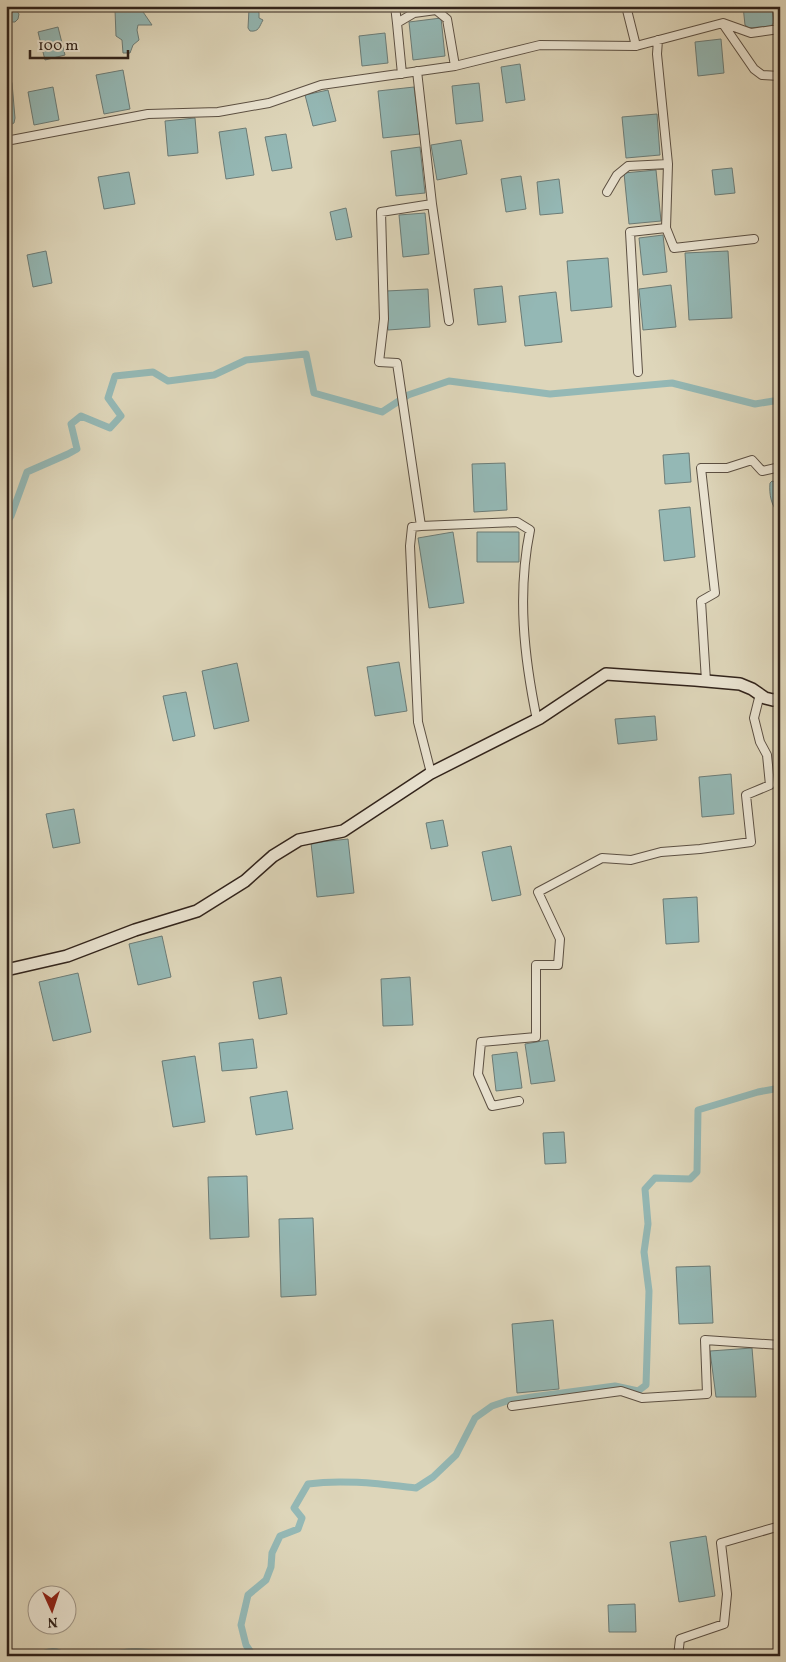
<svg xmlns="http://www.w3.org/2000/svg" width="786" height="1662" viewBox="0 0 786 1662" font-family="Vollkorn,serif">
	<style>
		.water { fill: #94b8b5; stroke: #6c7c77 }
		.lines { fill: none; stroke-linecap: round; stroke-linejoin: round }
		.canal { stroke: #94b8b5; stroke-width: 7 }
		.street-casing { stroke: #5c5043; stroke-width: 10 }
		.secondary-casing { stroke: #31231b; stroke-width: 14 }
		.street { stroke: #eae4d2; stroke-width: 8 }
		.secondary { stroke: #eae4d2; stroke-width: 11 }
	</style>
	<rect width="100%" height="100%" fill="#ded6ba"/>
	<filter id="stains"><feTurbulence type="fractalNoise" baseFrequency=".004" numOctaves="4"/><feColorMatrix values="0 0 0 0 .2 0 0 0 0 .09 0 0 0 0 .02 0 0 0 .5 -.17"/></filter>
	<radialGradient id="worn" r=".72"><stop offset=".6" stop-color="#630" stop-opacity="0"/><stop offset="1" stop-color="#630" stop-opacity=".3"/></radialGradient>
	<path class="water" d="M 9,6 L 13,6 L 19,14 L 18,19 L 15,22 L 6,22 L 6,9 Z
		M 122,6 L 139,6 L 152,25 L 138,25 L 137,30 L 139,40 L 133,45 L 130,53 L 123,53 L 122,40 L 116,36 L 115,10 Z
		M 743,6 L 775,6 L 776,20 L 771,26 L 749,28 L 745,25 Z
		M 252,7 L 255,7 L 259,13 L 259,18 L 263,20 C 259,27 259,32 250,31 L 248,28 L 249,9 Z
		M 441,18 L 445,56 L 413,60 L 409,22 Z
		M 58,27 L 65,55 L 45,60 L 38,32 Z
		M 385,33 L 388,63 L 362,66 L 359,36 Z
		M 721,39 L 724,73 L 698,76 L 695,42 Z
		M 520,64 L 525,100 L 506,103 L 501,67 Z
		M 123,70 L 130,109 L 104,114 L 96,75 Z
		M 6,76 L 10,79 L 12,83 L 15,118 L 14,123 L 6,127 Z
		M 479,83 L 483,121 L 456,124 L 452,86 Z
		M 53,87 L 59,120 L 34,125 L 28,92 Z
		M 414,87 L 420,134 L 383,138 L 378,91 Z
		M 328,90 L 336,121 L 313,126 L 305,95 Z
		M 657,114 L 660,155 L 626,158 L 622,117 Z
		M 195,118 L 198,153 L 168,156 L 165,121 Z
		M 246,128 L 254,175 L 226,179 L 219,132 Z
		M 286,134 L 292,168 L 272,171 L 265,137 Z
		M 461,140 L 467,174 L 437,180 L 431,145 Z
		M 420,147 L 425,193 L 396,196 L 391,151 Z
		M 732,168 L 735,193 L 715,195 L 712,170 Z
		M 656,170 L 661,221 L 629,224 L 624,173 Z
		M 129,172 L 135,204 L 104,209 L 98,177 Z
		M 521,176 L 526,209 L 506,212 L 501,179 Z
		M 559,179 L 563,213 L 540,215 L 537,182 Z
		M 346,208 L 352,237 L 336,240 L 330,212 Z
		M 425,213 L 429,254 L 403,257 L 399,215 Z
		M 663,235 L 667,272 L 643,275 L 639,238 Z
		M 46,251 L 52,283 L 33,287 L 27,255 Z
		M 728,251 L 732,318 L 689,320 L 685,253 Z
		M 608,258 L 612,307 L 571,311 L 567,261 Z
		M 671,285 L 676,327 L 643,330 L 639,289 Z
		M 502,286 L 506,322 L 478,325 L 474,289 Z
		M 428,289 L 430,327 L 388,330 L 386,291 Z
		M 556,292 L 562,342 L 525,346 L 519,296 Z
		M 689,453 L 691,482 L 665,484 L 663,455 Z
		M 505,463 L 507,510 L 474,512 L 472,464 Z
		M 772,481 L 780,484 L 780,514 C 771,507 769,494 770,483 Z
		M 690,507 L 695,557 L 664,561 L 659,510 Z
		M 453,532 L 464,603 L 429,608 L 418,538 Z
		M 477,532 L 519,532 L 519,562 L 477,562 Z
		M 399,662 L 407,711 L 375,716 L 367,667 Z
		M 237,663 L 249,721 L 214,729 L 202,671 Z
		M 186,692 L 195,736 L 173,741 L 163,696 Z
		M 655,716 L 657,740 L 618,744 L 615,719 Z
		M 731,774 L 734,814 L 702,817 L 699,777 Z
		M 74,809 L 80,843 L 53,848 L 46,814 Z
		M 443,820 L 448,846 L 431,849 L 426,823 Z
		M 348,839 L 354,893 L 317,897 L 311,843 Z
		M 511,846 L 521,895 L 492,901 L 482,852 Z
		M 697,897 L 699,942 L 666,944 L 663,899 Z
		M 162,936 L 171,977 L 138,985 L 129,944 Z
		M 78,973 L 91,1032 L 53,1041 L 39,982 Z
		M 281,977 L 287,1014 L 259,1019 L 253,982 Z
		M 410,977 L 413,1025 L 383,1026 L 381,979 Z
		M 253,1039 L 257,1068 L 222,1071 L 219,1043 Z
		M 548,1040 L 555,1081 L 531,1084 L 525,1044 Z
		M 517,1052 L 522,1088 L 496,1091 L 492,1055 Z
		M 195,1056 L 205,1122 L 173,1127 L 162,1061 Z
		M 287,1091 L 293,1129 L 256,1135 L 250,1097 Z
		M 564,1132 L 566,1163 L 545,1164 L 543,1133 Z
		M 247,1176 L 249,1237 L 210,1239 L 208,1177 Z
		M 313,1218 L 316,1295 L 281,1297 L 279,1219 Z
		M 710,1266 L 713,1323 L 679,1324 L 676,1267 Z
		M 553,1320 L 559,1389 L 517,1393 L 512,1324 Z
		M 752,1348 L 756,1397 L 716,1397 L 710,1351 Z
		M 706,1536 L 715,1596 L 679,1602 L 670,1542 Z
		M 635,1604 L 636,1632 L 609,1632 L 608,1605 Z"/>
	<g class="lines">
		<path class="canal" d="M 6,524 L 11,516 L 27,472 L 68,454 L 77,449 L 71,424 L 81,416 L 110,428 L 121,416 L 108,398 L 115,376 L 153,372 L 168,381 L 214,375 L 246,360 L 306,354 L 314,393 L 382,412 L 408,395 L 449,381 L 550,394 L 672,383 L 755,404 L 780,400
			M 40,1656 C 47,1651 57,1649 64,1656
			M 112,1656 C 129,1647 163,1655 182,1656
			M 184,1656 L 206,1654 L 211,1656
			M 251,1656 L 252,1654 L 246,1645 L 241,1625 L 248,1595 L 266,1580 L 271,1567 L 272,1553 L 280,1536 L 298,1529 L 302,1518 L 294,1508 L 308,1484 C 343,1479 380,1484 416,1488 L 433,1477 L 456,1455 L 475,1418 L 492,1406 L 507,1401 L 532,1397 L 615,1386 L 638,1391 L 646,1385 L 649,1291 L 644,1252 L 648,1224 L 645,1189 L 655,1178 L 690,1179 L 697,1172 L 698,1110 L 758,1092 L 780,1088"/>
		<defs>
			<path id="street" d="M 395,6 L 397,23
				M 626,6 L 636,46
				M 723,24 L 754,69 L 762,75 L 780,76
				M 417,71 L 432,204 L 381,212 L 384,319 L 379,362 L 397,363 L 421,526 L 412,527 L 410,546 L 418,722 L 431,773
				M 402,74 L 397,23 L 414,13 L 436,10 L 447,19 L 455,66
				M 6,141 L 148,114 L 218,112 L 269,103 L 321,85 L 455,66 L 540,45 L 636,46 L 723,23 L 751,33 L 779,29 L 777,6
				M 668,164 L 666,228 L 674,248 L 754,239
				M 607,192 L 617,175 L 628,166 L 668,164 L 657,54 L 658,40
				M 432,204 L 449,321
				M 638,372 L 630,232 L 666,228
				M 421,526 L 517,522 L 530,530 C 517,594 524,657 537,720
				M 706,681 L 701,601 L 715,593 L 701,468 L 727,468 L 752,460 L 762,471 L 780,467
				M 519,1101 L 492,1106 L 478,1074 L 481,1042 L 536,1037 L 536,965 L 558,965 L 560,939 L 538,892 L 602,858 L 631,860 L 661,852 L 700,849 L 751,842 L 746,795 L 770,785 L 767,755 L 760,742 L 754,718 L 760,694
				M 512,1406 L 621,1391 L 642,1398 L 707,1394 L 705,1340 L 780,1345
				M 678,1656 L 680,1639 L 724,1624 L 727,1594 L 721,1543 L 780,1526"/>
			<path id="secondary" d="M 6,970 L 67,956 L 135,930 L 197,911 L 245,881 L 273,856 L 299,840 L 343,831 L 431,773 L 540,718 L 606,674 L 695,680 L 740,684 L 752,689 L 765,698 L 773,700 L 780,699"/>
		</defs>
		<use href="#street" class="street-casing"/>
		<use href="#secondary" class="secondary-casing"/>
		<use href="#street" class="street"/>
		<use href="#secondary" class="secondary"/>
	</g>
	<rect width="786" height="1662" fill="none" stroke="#ded6ba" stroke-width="25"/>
	<rect x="8" y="8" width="771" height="1647" fill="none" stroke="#31231b" stroke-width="2.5"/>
	<rect x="12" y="12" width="761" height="1637" fill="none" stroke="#31231b"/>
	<g transform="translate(52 1610) rotate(177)"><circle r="24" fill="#eae4d2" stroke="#a09789"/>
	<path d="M0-4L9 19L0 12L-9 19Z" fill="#8f2418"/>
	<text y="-8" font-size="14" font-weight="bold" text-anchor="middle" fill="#31231b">N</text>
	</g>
	<path d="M30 50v8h98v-8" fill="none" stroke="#31231b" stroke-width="2.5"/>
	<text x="38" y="50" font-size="15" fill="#31231b" stroke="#eae4d2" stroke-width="4" paint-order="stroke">100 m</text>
	<rect width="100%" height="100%" filter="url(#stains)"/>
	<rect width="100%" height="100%" fill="url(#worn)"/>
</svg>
